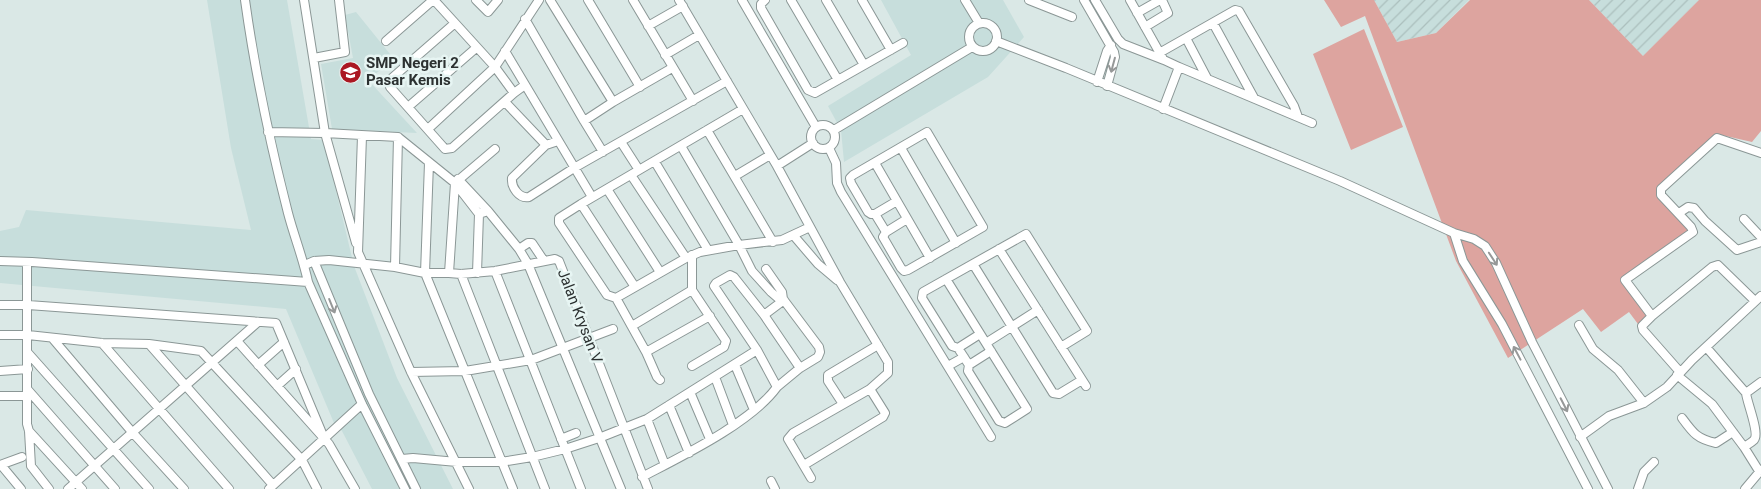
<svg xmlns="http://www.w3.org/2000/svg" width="1761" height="489" viewBox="0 0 1761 489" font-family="Roboto,sans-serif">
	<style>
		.built { fill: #c7dedc }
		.industrial { fill: url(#industrial-furrows) }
		.green { fill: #dda49f }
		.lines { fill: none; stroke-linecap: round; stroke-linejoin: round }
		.minor-casing { stroke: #8b9796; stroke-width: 10 }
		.minor { stroke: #fff; stroke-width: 8 }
		.oneway { stroke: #969898 }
		.labels { text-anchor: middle; stroke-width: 5; stroke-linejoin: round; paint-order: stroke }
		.poi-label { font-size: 15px; font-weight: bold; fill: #2c3131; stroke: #e7f5f3; text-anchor: start }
		.street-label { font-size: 15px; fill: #2c3131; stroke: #e7f5f3 }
	</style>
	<defs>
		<pattern id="industrial-furrows" width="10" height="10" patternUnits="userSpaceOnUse" patternTransform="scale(1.25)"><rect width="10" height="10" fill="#c7dedc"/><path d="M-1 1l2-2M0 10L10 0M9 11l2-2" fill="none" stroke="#abbfbd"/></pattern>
	</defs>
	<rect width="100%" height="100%" fill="#dae8e6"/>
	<path class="built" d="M 207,0 L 287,0 L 311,139 L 324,140 L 354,266 L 397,378 L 453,489 L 372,489 L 342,431 L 334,423 L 286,309 L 0,283 L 0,231 L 19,227 L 26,210 L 251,230 L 231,148 Z
		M 881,0 L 1003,0 L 1024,37 L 988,77 L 844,162 L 841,130 L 828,106 L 911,55 Z
		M 356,12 L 394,59 L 368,80 L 417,133 L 332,129 L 321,64 L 353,58 L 345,15 Z"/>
	<path class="industrial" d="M 1374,0 L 1469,0 L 1436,33 L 1397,42 Z
		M 1589,0 L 1699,0 L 1643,56 Z"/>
	<path class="green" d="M 1324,0 L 1374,0 L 1397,42 L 1436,33 L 1470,0 L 1589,0 L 1643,56 L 1699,0 L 1761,0 L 1761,131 L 1752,142 L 1717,134 L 1658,194 L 1691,230 L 1620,280 L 1648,316 L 1638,324 L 1629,312 L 1601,332 L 1583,309 L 1508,358 L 1456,261 L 1365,16 L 1341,27 Z
		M 1364,29 L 1403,127 L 1351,150 L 1313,54 Z"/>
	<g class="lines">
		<defs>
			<path id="minor" d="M 245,0 C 255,72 270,143 288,213 C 294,236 303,258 308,282 L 362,404 L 405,489
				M 304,0 L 325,133 L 356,243
				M 434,0 L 455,23
				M 476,0 L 488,12 L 498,0
				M 550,0 L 613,102
				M 588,0 L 640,87
				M 633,0 L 693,101
				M 679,0 L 777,166 L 840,282 L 888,362 L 888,373 L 870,389 L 793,433 L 788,439 L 811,478
				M 742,0 L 816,127
				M 765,0 L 761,4 L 761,8 L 808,90 L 815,93 L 903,43
				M 791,0 L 838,80
				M 826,0 L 864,65
				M 862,0 L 891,50
				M 965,0 L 979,23
				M 1029,0 L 1072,17
				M 1084,0 L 1114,52 L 1115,57 L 1107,86
				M 1095,0 L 1118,39 L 1123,44 L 1164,60 L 1179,67 L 1312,123
				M 1130,0 L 1162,57
				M 1137,13 L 1160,0
				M 525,19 L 584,121 L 603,152
				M969 37a14 14 0 1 1 28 0a14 14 0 1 1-28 0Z
				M 1213,23 L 1254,98
				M 648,26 L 683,6
				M 1145,27 L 1168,13 L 1162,0
				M 1186,38 L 1207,78
				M 386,41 L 433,0
				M 996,41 L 1066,68 L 1340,181 L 1454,233 L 1474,239 L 1485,246 L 1496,263 L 1532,342 L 1608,489
				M 505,51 L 592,197
				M 1161,52 L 1235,10 L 1239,11 L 1294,106 L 1298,117
				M 665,55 L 699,35
				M 314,58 L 345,52 L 339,0
				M 1097,82 L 1107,51 L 1111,45
				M 514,93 L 495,67 L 455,23 L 392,78 L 390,87 L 445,149 L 452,148 L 514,93 L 525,85
				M 505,102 L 546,145
				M 408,107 L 476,48
				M 743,109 L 581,204 L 559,218 L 559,223 L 607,295 L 616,298 L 686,258 L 700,252 L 739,245 L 782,240 L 810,227
				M 1163,109 L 1179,67
				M 584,121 L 613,102 L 672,68
				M811 137a12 12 0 1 1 24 0a12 12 0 1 1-24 0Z
				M 428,129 L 495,67 L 539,0
				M 707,130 L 773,242
				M 834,130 L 972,47
				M 268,132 L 325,133 L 398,137 L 455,183 L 479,214
				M 362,136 L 358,252 L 411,372 L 469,489
				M 558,141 L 546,145 L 512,178 C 511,187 519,199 529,197 L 574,168 L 727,81
				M 621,142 L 639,170
				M 681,146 L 739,245 L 752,271 L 771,292 L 778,298 L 783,299
				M 829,148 L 836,163 L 837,183 L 841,192 L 991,437
				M 901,148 L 956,243
				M 655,162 L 708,250
				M 429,163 L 425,273 L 513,489
				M 875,163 L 930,258
				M 777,166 L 813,143
				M 631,175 L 686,258
				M 735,176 L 770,155
				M 458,179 L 488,211
				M 455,183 L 495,149
				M 607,189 L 660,272
				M 581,204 L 635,287
				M 1679,213 L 1688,207 L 1694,208 L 1705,221 L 1737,250 L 1761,242
				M 479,214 L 488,211 L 519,249 L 528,264 L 621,489
				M 875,214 L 897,201
				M 1744,219 L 1761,237
				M 886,232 L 875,214 L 871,214 L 868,212 L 851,183 L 850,178 L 853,175 L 927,132 L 983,227 L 908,270 L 904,271 L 901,268 L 883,237 L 886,232 L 907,219
				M 1454,233 L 1463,261 L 1502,324 L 1588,489
				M 794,236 L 818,264 L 837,280
				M 519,249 L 528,243 L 532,243 L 544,261
				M 999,249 L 1086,386
				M 0,261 L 32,262 L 308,282
				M 314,261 L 369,394 L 416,489
				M 27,262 L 27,424 L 29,431 L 31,466 L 49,489
				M 973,264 L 1053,393 L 1059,394 L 1082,380
				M 305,265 L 314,261 L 329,260 L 395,267 L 425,273 L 449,273 L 461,274 L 495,271 L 555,259 L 559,261 L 648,489
				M 395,267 L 398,137
				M 766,269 L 782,292 L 783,299 L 819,347 L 820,352 L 818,357 L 800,368 L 777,387 L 757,350 L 714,286 L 716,283 L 730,275 L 734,277 L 764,315 L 800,368
				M 495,271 L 581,489
				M 449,273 L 455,183
				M 477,273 L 479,214
				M 461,274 L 545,489
				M 946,279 L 1027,409 L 1005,423 L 999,421 L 968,371 L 969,365 L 991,351
				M 616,298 L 646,352 L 657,377 L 660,380
				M 0,305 L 28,305 L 276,323 L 324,438
				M 764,315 L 784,300
				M 1652,316 L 1712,267 L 1718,265 L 1755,301
				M 1579,325 L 1593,349 L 1618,370 L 1644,403
				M 632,326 L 692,290
				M 980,334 L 958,348 L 952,346 L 922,298 L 923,292 L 1026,234 L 1087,331 L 1061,347
				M 0,335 L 28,335 L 102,343 L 149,344 L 273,485
				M 53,339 L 132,432 L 184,489
				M 237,341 L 329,444 L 355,489
				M 102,343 L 229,489
				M 986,343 L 1038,310
				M 149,344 L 201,351 L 302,460 L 317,489
				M 1706,347 L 1746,393
				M 958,348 L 969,365
				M 646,352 L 710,316
				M 28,353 L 149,489
				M 258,365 L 284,342
				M 735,365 L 754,410
				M 692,366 L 724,347 L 726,341 L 692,290 L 692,255
				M 948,366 L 964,357
				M 0,371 L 28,369
				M 411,372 L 465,371 L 531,360 L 613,329
				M 1680,372 L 1643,330 L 1642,326 L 1652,316 L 1625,280 L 1693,232 L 1691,227 L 1661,195 L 1661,189 L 1717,138 L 1761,153
				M 1677,375 L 1712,404 L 1744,447 L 1759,471
				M 715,377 L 733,425
				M 277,386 L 296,369
				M 28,390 L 115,489
				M 690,392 L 710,439
				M 0,396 L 28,396
				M 843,404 L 828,381 L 828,375 L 878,345
				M 669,405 L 689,453
				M 1682,418 C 1693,433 1697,439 1716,443 L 1733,432
				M 647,419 L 665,465
				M 29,431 L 82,489
				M 1580,437 L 1609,416 L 1644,403 L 1667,387 L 1692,360 L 1761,296
				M 561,439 L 576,433
				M 1744,447 C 1747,445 1751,443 1754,440 C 1760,433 1747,403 1746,393 L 1761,382
				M 402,459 L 413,458 L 457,462 L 501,462 L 532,457 L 565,449 L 599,438 L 647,419 L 757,350
				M 0,465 L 22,457
				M 1,465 L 21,489
				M 804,465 L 883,417 L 885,413 L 870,389
				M 642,477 C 682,456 751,423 777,387
				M 771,481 L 775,489
				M 68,489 L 258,322
				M 269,489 L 362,404
				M 1638,489 L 1644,472 L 1654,462
				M 1745,489 L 1761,470"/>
		</defs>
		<use href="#minor" class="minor-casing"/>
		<use href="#minor" class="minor"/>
	</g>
	<defs><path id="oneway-shaft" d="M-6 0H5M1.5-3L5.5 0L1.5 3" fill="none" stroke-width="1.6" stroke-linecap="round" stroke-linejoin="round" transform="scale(1.25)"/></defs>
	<g class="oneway">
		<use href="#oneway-shaft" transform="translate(1113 65) rotate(105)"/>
		<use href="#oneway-shaft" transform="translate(1493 259) rotate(57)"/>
		<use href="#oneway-shaft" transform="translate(332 306) rotate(68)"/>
		<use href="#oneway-shaft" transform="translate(1517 353) rotate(-118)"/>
		<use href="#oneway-shaft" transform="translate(1564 405) rotate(63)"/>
	</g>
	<defs>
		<symbol id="school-disc" viewBox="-11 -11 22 22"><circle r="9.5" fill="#ab1722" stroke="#e7f5f3"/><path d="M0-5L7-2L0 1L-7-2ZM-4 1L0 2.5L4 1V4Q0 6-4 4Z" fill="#fff"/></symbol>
	</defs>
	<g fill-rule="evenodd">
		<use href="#school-disc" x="338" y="60" width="25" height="25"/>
	</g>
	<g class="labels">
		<g class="poi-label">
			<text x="366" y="68">SMP Negeri 2<tspan x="366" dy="17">Pasar Kemis</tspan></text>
		</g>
		<g class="street-label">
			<text transform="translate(580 316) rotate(69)" y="5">Jalan Krysan V</text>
		</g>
	</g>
</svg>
